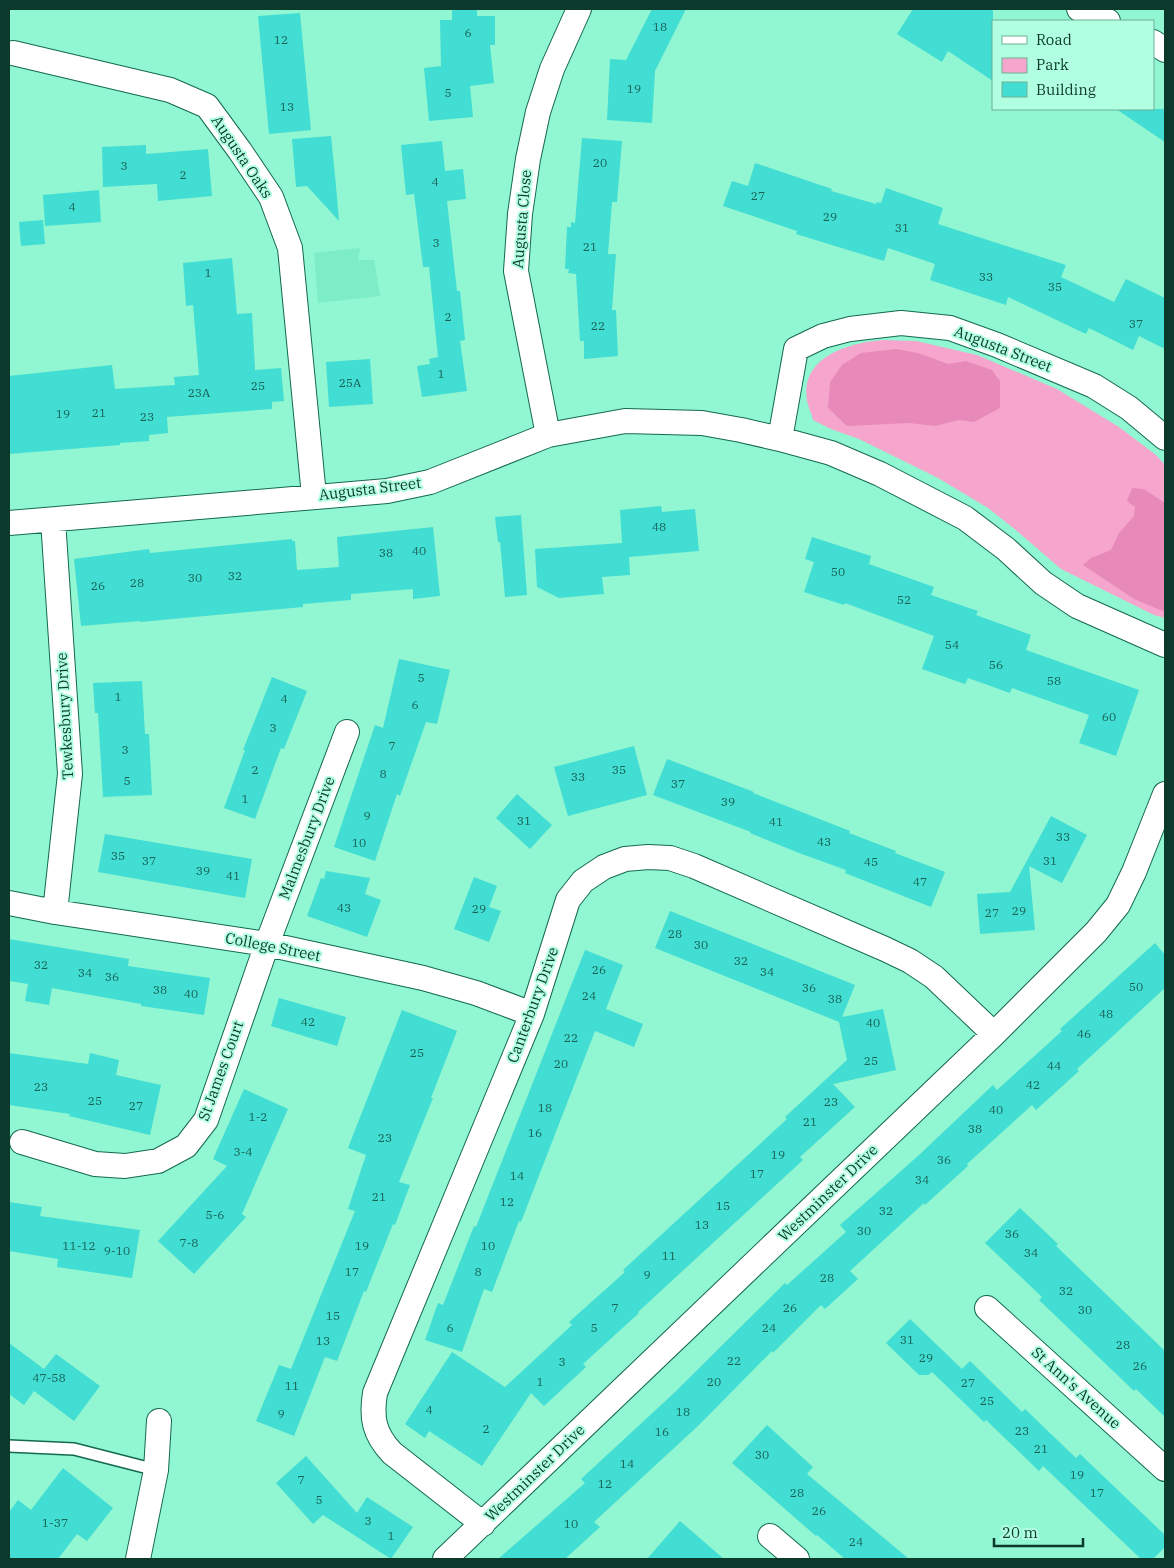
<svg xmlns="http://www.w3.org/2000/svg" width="1174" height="1568" viewBox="0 0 1174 1568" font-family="'IBM Plex Serif',serif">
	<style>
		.built { fill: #7cedc6 }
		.green { fill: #f6a6cd }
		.forest { fill: #e78ab9 }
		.building { fill: #42ddd3 }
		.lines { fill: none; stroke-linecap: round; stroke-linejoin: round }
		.service-casing { stroke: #146951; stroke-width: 14 }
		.minor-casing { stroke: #146951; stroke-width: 26 }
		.service { stroke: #fff; stroke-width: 11 }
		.minor { stroke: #fff; stroke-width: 24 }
		.labels { text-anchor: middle; stroke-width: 4; stroke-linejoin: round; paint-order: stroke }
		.number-label { font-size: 12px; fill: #196255 }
		.street-label { font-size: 15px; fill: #0b392b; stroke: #b1ffe1 }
	</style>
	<rect width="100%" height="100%" fill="#91f6d2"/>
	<path class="built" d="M 360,248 L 358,260 L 374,260 L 380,296 L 318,303 L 314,253 Z"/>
	<path class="green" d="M 883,340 L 916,341 L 977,355 L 1057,389 L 1119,427 L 1156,455 L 1165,465 L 1165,618 L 1154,615 L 1061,569 L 1017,531 L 988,508 L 938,478 L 859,439 L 831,429 L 813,420 C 812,414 808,407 807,401 C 800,356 849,343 883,340 Z"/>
	<path class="forest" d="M 896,349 L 918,353 L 948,364 L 966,361 L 992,370 L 1000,381 L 1000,408 L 974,422 L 959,420 L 935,426 L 909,423 L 847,426 L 828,408 L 830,382 L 842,365 L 861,353 Z
		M 1132,488 L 1144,489 L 1165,503 L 1165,612 L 1134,599 L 1083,565 L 1091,558 L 1111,550 L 1119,533 L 1134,516 L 1135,507 L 1127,501 Z"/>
	<path class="building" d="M 452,9 L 477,9 L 477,16 L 495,16 L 495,45 L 490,45 L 494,83 L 470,86 L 473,117 L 429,121 L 424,68 L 441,66 L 440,20 L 452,20 Z
		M 652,9 L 686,9 L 655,71 L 652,123 L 607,120 L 610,59 L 626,60 Z
		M 913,9 L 993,9 L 993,81 L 948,51 L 942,62 L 897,34 Z
		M 300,13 L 311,130 L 269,134 L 258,16 Z
		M 1116,109 L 1165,109 L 1165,142 Z
		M 331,136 L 336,186 L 339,221 L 307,186 L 296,187 L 292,139 Z
		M 582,138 L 622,141 L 617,202 L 612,202 L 608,254 L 616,254 L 612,310 L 616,310 L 618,356 L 584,359 L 584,341 L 580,341 L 576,274 L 568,273 L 569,269 L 565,269 L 567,227 L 571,227 L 571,222 L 575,223 Z
		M 442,141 L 445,171 L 463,169 L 466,199 L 447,201 L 457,291 L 460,291 L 465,340 L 460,341 L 467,391 L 422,397 L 417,366 L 430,364 L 429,359 L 438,357 L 429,267 L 423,267 L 414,194 L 406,195 L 401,145 Z
		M 146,145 L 146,154 L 208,149 L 212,196 L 158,201 L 157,184 L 103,187 L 102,147 Z
		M 755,163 L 832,189 L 831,191 L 876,204 L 877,202 L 881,203 L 886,188 L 943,208 L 938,224 L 1066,265 L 1061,277 L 1114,302 L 1126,279 L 1165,298 L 1165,349 L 1139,336 L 1133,350 L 1089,328 L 1086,334 L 1008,297 L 1006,305 L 930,280 L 935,264 L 888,248 L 884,261 L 796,234 L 797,231 L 723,206 L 732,181 L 748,186 Z
		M 99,190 L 101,222 L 45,226 L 43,195 Z
		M 43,220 L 45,244 L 21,246 L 19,222 Z
		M 232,258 L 237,314 L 252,313 L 255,370 L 281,368 L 284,401 L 272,402 L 272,409 L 167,417 L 168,433 L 149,435 L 149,441 L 120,443 L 120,445 L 9,454 L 9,376 L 112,365 L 115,389 L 175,385 L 174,377 L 199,375 L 193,305 L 186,306 L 183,263 Z
		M 370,359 L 373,404 L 329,407 L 326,362 Z
		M 661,506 L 662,512 L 695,509 L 699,551 L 629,557 L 630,575 L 602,577 L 604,594 L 559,598 L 537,587 L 535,549 L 622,543 L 620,510 Z
		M 521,515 L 527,595 L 505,597 L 500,542 L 498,542 L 495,517 Z
		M 433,527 L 440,596 L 413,599 L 413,589 L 351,594 L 351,600 L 303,604 L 303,607 L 140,622 L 140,621 L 81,626 L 74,559 L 149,549 L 150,553 L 292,539 L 292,541 L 295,541 L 297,570 L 339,567 L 337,537 Z
		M 812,537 L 871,556 L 869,564 L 934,587 L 931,595 L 978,611 L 976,615 L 1031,635 L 1026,650 L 1139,690 L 1116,756 L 1079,743 L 1089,715 L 1012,688 L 1010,693 L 968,678 L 965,684 L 922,669 L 934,636 L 845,603 L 844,605 L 804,592 L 814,562 L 805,559 Z
		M 399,659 L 450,670 L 437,724 L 426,722 L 400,796 L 397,794 L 375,861 L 334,847 L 375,725 L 383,728 Z
		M 272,677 L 307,691 L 284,749 L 281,748 L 255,819 L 224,808 L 245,750 L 243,750 Z
		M 142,681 L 145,734 L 149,734 L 152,795 L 103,797 L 98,713 L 95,713 L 93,683 Z
		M 634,746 L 647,795 L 568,816 L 554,767 Z
		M 667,759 L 754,792 L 753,793 L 850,831 L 849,833 L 896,851 L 895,853 L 945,872 L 931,907 L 845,873 L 846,870 L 799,853 L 750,833 L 751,832 L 653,795 Z
		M 517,794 L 552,825 L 530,849 L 496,818 Z
		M 1051,816 L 1087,835 L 1062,883 L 1029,866 L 1035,930 L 980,934 L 977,894 L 1010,892 Z
		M 105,834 L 252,859 L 245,898 L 98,872 Z
		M 326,871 L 370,878 L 365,894 L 381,900 L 367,937 L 307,916 L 321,878 L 324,879 Z
		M 474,877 L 497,886 L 489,907 L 501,911 L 489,942 L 454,929 Z
		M 670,911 L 855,985 L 842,1017 L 883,1009 L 896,1070 L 833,1084 L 855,1107 L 800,1157 L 803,1160 L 638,1312 L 639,1313 L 583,1364 L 586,1367 L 544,1406 L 531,1393 L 482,1466 L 429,1431 L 425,1438 L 405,1424 L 452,1352 L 505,1387 L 572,1325 L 569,1322 L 625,1272 L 623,1270 L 787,1119 L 785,1117 L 847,1060 L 839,1022 L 655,948 Z
		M 9,939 L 129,959 L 128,966 L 210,978 L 204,1015 L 141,1006 L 141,1004 L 52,988 L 49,1005 L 25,1001 L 28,984 L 9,981 Z
		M 1155,943 L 1165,955 L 1165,988 L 1077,1069 L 1079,1071 L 1036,1110 L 1032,1105 L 967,1164 L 968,1166 L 947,1185 L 925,1205 L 924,1203 L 850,1271 L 858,1279 L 825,1309 L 821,1305 L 773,1353 L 772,1351 L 699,1425 L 594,1522 L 600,1527 L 565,1559 L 498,1559 L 585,1483 L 581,1479 L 674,1393 L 785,1283 L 787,1285 L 846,1232 L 840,1225 L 919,1155 L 993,1085 L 997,1090 L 1062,1031 L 1060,1029 Z
		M 585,950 L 623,965 L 606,1009 L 643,1024 L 634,1047 L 595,1031 L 521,1222 L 519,1221 L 492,1292 L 484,1289 L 462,1352 L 425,1340 L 438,1303 L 443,1305 L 474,1226 L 476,1227 Z
		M 279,998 L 346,1017 L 337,1046 L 271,1026 Z
		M 402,1010 L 457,1031 L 431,1098 L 433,1098 L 399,1182 L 410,1185 L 395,1225 L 393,1224 L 366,1292 L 364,1291 L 337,1361 L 325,1357 L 294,1436 L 256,1421 L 279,1365 L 291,1369 L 355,1211 L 348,1209 L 366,1155 L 348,1148 Z
		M 9,1053 L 88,1064 L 90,1053 L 119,1060 L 116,1075 L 161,1085 L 150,1135 L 69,1116 L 70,1114 L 9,1105 Z
		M 244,1089 L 288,1109 L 242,1214 L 246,1217 L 194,1274 L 158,1241 L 227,1166 L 213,1159 Z
		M 9,1202 L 42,1207 L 40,1216 L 140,1230 L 132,1278 L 57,1267 L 58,1259 L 9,1251 Z
		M 1020,1208 L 1058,1244 L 1056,1246 L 1165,1351 L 1165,1417 L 1136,1389 L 1134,1391 L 1039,1300 L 1042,1297 L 985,1243 Z
		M 910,1319 L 962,1369 L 970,1361 L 1022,1412 L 1025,1409 L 1076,1458 L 1080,1454 L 1165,1535 L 1165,1547 L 1153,1559 L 1141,1559 L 1043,1466 L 1039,1471 L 986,1420 L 984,1422 L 932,1372 L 928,1375 L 919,1375 L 886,1343 Z
		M 9,1343 L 44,1369 L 56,1354 L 100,1386 L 74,1421 L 34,1391 L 24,1405 L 9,1394 Z
		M 767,1425 L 813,1467 L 807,1474 L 909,1559 L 845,1559 L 817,1535 L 816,1536 L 732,1463 Z
		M 306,1456 L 357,1513 L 367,1497 L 413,1527 L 391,1559 L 323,1515 L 313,1524 L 276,1483 Z
		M 63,1468 L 113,1508 L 87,1541 L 77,1534 L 58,1559 L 9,1559 L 9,1512 L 18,1500 L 31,1510 Z
		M 680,1521 L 724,1559 L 647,1559 Z"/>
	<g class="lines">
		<defs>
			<path id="service" d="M 9,1446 L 74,1449 L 156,1470"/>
			<path id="minor" d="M 1079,9 L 1108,21
				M 1153,42 L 1165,50
				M 13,53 L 170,90 L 207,106 L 240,151 L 271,197 L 290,248 L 314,496
				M 548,435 L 516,271 L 520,214 L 528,159 L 538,112 L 552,69 L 579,9
				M 780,439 L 796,349 L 823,336 L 850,329 L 901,323 L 950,328 L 997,345 L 1094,386 L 1129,408 L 1165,438
				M 53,520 L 70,774 L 55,912
				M 9,523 L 387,491 L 430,482 L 548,435 L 625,421 L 702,423 L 741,430 L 780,439 L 831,453 L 880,474 L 965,518 L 1006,549 L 1043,583 L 1077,606 L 1165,645
				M 9,903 L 55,912 L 267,944 L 423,978 L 476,993 L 532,1014
				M 22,1142 L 95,1164 L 125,1166 L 158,1161 L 186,1146 L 206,1120 L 267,944 L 347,732
				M 987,1308 L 1165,1469
				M 483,1524 L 392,1453 C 374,1434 371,1418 375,1393 L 532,1014 L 568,900 L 583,881 L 604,867 L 625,859 L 648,857 L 670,858 L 694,866 L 885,949 L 910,961 L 934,977 L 994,1034
				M 770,1536 L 797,1559
				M 138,1559 L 156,1470 L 159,1421
				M 445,1559 L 994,1034 L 1096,932 L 1118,905 L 1134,872 L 1165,794"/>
		</defs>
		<use href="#service" class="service-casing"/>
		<use href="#minor" class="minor-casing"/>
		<use href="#service" class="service"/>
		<use href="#minor" class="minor"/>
	</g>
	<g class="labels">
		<g class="number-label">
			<text x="660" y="31">18</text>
			<text x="468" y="37">6</text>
			<text x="281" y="44">12</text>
			<text x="634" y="93">19</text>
			<text x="448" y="97">5</text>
			<text x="287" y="111">13</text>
			<text x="600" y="167">20</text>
			<text x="124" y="170">3</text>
			<text x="183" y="179">2</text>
			<text x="435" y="186">4</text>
			<text x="758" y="200">27</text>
			<text x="72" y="211">4</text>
			<text x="830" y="221">29</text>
			<text x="902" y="232">31</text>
			<text x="436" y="247">3</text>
			<text x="590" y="251">21</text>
			<text x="208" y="277">1</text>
			<text x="986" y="281">33</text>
			<text x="1055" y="291">35</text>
			<text x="448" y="321">2</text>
			<text x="1136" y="328">37</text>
			<text x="598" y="330">22</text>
			<text x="441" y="378">1</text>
			<text x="350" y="387">25A</text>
			<text x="258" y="390">25</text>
			<text x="199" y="397">23A</text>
			<text x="99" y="417">21</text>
			<text x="63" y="418">19</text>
			<text x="147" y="421">23</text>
			<text x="659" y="531">48</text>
			<text x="419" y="555">40</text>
			<text x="386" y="557">38</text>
			<text x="838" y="576">50</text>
			<text x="235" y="580">32</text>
			<text x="195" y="582">30</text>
			<text x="137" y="587">28</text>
			<text x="98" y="590">26</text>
			<text x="904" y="604">52</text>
			<text x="952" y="649">54</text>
			<text x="996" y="669">56</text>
			<text x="421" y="682">5</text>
			<text x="1054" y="685">58</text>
			<text x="118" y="701">1</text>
			<text x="284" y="703">4</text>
			<text x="415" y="709">6</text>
			<text x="1109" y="721">60</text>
			<text x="273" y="732">3</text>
			<text x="392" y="750">7</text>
			<text x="125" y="754">3</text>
			<text x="255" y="774">2</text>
			<text x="619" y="774">35</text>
			<text x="383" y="778">8</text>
			<text x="578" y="781">33</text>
			<text x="127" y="785">5</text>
			<text x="678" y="788">37</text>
			<text x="245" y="803">1</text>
			<text x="728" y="806">39</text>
			<text x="367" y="820">9</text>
			<text x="524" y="825">31</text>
			<text x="776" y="826">41</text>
			<text x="1063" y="841">33</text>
			<text x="824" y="846">43</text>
			<text x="359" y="847">10</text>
			<text x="118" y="860">35</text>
			<text x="149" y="865">37</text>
			<text x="1050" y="865">31</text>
			<text x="871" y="866">45</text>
			<text x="203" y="875">39</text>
			<text x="233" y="880">41</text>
			<text x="920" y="886">47</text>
			<text x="344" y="912">43</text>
			<text x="479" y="913">29</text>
			<text x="1019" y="915">29</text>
			<text x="992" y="917">27</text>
			<text x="675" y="938">28</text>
			<text x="701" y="949">30</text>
			<text x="741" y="965">32</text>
			<text x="41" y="969">32</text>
			<text x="599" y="974">26</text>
			<text x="767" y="976">34</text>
			<text x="85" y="977">34</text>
			<text x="112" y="981">36</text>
			<text x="1136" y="991">50</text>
			<text x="809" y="992">36</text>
			<text x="160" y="994">38</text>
			<text x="191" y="998">40</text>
			<text x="589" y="1000">24</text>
			<text x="835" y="1003">38</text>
			<text x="1106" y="1018">48</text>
			<text x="308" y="1026">42</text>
			<text x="873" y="1027">40</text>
			<text x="1084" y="1038">46</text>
			<text x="571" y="1042">22</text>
			<text x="417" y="1057">25</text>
			<text x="871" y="1065">25</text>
			<text x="561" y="1068">20</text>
			<text x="1054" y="1070">44</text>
			<text x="1033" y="1089">42</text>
			<text x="41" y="1091">23</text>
			<text x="95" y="1105">25</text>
			<text x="831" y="1106">23</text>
			<text x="136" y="1110">27</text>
			<text x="545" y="1112">18</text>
			<text x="996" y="1114">40</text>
			<text x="258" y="1121">1-2</text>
			<text x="810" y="1126">21</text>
			<text x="975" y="1133">38</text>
			<text x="535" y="1137">16</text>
			<text x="385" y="1142">23</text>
			<text x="243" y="1156">3-4</text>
			<text x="778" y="1159">19</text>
			<text x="944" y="1164">36</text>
			<text x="757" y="1178">17</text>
			<text x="517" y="1180">14</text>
			<text x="922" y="1184">34</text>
			<text x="379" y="1201">21</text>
			<text x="507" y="1206">12</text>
			<text x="723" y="1210">15</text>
			<text x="886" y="1215">32</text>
			<text x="215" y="1219">5-6</text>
			<text x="702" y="1229">13</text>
			<text x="864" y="1235">30</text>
			<text x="1012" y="1238">36</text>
			<text x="189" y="1247">7-8</text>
			<text x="79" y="1250">11-12</text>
			<text x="362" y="1250">19</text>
			<text x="488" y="1250">10</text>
			<text x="117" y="1255">9-10</text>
			<text x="1031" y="1257">34</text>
			<text x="669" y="1260">11</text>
			<text x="352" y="1276">17</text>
			<text x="478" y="1276">8</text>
			<text x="647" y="1279">9</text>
			<text x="827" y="1282">28</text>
			<text x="1066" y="1295">32</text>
			<text x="615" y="1312">7</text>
			<text x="790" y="1312">26</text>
			<text x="1085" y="1314">30</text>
			<text x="333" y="1320">15</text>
			<text x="450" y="1332">6</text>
			<text x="594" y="1332">5</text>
			<text x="769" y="1332">24</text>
			<text x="907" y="1344">31</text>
			<text x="323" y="1345">13</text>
			<text x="1123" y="1349">28</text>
			<text x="926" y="1362">29</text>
			<text x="734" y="1365">22</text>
			<text x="562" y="1366">3</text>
			<text x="1140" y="1370">26</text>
			<text x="49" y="1382">47-58</text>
			<text x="540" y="1386">1</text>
			<text x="714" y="1386">20</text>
			<text x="968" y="1387">27</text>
			<text x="292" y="1390">11</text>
			<text x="987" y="1405">25</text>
			<text x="429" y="1414">4</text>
			<text x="683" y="1416">18</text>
			<text x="281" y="1418">9</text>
			<text x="486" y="1433">2</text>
			<text x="1022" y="1435">23</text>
			<text x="662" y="1436">16</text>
			<text x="1041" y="1453">21</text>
			<text x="762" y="1459">30</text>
			<text x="627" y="1468">14</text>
			<text x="1077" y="1479">19</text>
			<text x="301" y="1484">7</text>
			<text x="605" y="1488">12</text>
			<text x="797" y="1497">28</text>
			<text x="1097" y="1497">17</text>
			<text x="319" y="1504">5</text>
			<text x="819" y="1515">26</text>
			<text x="368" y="1525">3</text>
			<text x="55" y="1527">1-37</text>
			<text x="571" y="1528">10</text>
			<text x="391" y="1540">1</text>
			<text x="856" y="1546">24</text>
		</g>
		<g class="street-label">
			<text transform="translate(242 157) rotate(56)" y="5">Augusta Oaks</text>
			<text transform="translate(522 219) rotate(-85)" y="5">Augusta Close</text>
			<text transform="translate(1003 349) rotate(21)" y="5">Augusta Street</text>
			<text transform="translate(370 489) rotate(-7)" y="5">Augusta Street</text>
			<text transform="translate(65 716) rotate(-93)" y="5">Tewkesbury Drive</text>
			<text transform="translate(307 838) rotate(-69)" y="5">Malmesbury Drive</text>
			<text transform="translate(273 947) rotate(11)" y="5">College Street</text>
			<text transform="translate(533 1005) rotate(-70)" y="5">Canterbury Drive</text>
			<text transform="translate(221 1071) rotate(-70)" y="5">St James Court</text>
			<text transform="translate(828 1193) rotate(-44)" y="5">Westminster Drive</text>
			<text transform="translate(1076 1388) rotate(42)" y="5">St Ann's Avenue</text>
			<text transform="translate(535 1473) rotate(-44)" y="5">Westminster Drive</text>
		</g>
	</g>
	<rect width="1174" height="1568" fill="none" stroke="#0b392b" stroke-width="20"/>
	<rect x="992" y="20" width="162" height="90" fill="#b1ffe1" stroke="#6fb098"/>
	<rect x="1002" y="36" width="25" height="8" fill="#ffffff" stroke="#6fb098"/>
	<text x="1036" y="45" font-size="15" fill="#0b392b">Road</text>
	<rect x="1002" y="58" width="25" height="15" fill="#f6a6cd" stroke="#6fb098"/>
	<text x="1036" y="70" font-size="15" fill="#0b392b">Park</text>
	<rect x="1002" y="82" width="25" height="15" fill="#42ddd3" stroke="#6fb098"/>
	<text x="1036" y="95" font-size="15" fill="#0b392b">Building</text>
	<path d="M994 1538v8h89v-8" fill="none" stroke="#0b392b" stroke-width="2.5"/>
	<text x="1002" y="1538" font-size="15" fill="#0b392b" stroke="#b1ffe1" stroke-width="4" paint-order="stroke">20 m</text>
</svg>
